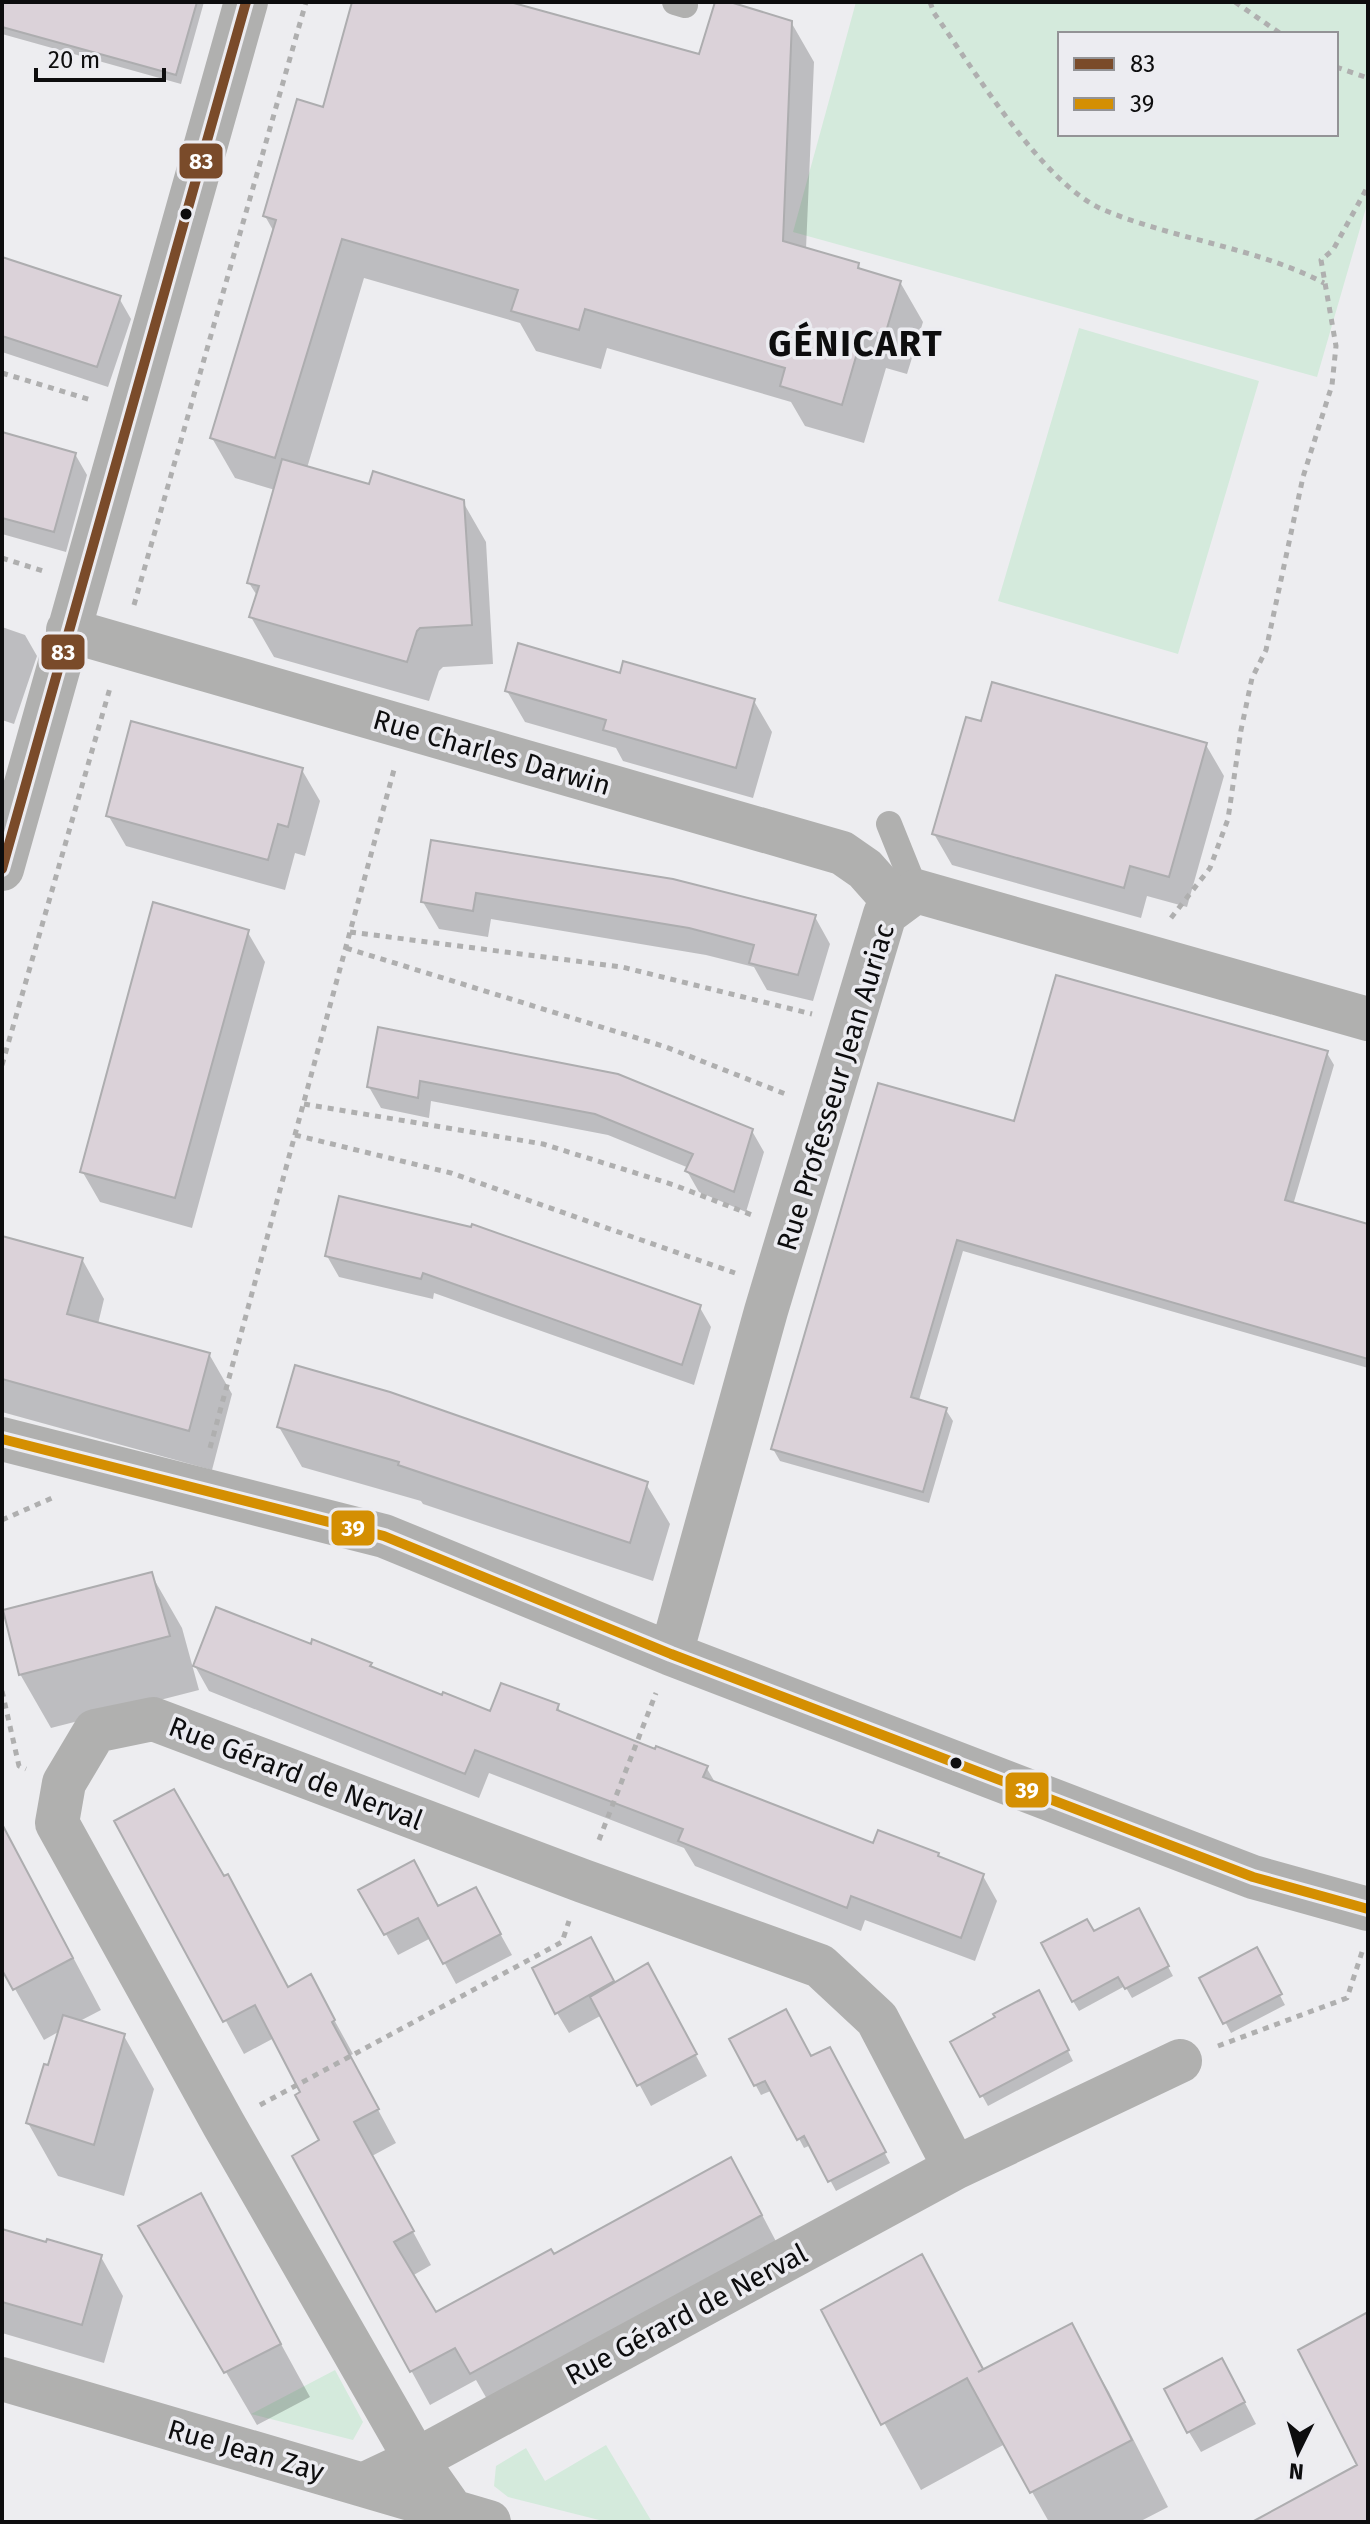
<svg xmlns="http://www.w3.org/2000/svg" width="1370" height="2524" viewBox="0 0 1370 2524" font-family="'Fira Sans',sans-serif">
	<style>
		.green { fill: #d4eadc; fill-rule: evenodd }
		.shadow { fill: #0003 }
		.building { fill: #dbd2d9; stroke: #adadaf; stroke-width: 2 }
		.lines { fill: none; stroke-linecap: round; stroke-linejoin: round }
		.path { stroke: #afafaf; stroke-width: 5; stroke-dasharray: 6 6; stroke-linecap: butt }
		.lane { stroke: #b0b0af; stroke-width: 26 }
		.street { stroke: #b0b0af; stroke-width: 44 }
		.bus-1-casing { stroke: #ececf1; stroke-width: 16 }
		.bus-2-casing { stroke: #ececf1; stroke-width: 16 }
		.bus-1 { stroke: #7a4b2a; stroke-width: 10 }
		.bus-2 { stroke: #d48f02; stroke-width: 10 }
		.bus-dot { fill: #0d0d0e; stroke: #ececf1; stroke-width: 3 }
		.labels { text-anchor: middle; stroke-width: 7; stroke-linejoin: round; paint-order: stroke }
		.street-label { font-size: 28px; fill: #0d0d0e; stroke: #ececf1 }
		.district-label { font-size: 36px; font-weight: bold; letter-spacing: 2px; fill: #0d0d0e; stroke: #ececf1 }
		.line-badge { stroke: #ececf1; stroke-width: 3 }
		.badge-label { font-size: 22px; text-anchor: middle; font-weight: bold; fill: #fff }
	</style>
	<rect width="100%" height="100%" fill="#ededf0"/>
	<path class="green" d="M 856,2 L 1368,2 L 1368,201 L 1317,377 L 793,232 ZM 1060,34 L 1336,34 L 1336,134 L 1060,134 Z
		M 1079,328 L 1259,381 L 1178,654 L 998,601 Z
		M 335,2370 L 363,2422 L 353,2440 L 251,2414 Z
		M 606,2445 L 652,2522 L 607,2522 L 508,2497 L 494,2486 L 496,2466 L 526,2448 L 545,2481 Z"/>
	<path class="shadow" d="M 2,2 L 204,2 L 181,84 L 2,34 Z
		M 354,2 L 502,2 L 701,56 L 717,2 L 791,22 L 814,62 L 806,249 L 858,265 L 862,271 L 900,282 L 923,322 L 907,374 L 886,368 L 864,443 L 805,426 L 791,402 L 607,348 L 601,369 L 536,351 L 520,323 L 364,278 L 307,468 L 371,486 L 463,502 L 486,542 L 493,664 L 443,667 L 439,671 L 429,701 L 274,657 L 251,617 L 258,597 L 249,583 L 275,490 L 235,478 L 212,438 L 274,232 L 265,216 L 324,109 Z
		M 2,259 L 119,298 L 131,319 L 108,387 L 2,352 Z
		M 2,434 L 75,454 L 87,475 L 66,552 L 2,534 Z
		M 2,627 L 25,635 L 37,656 L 14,724 L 2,720 Z
		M 621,675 L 754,701 L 772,732 L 753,798 L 623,761 L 616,748 L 525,722 L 507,691 Z
		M 982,724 L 1206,745 L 1224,776 L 1187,907 L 1147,896 L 1141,918 L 952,865 L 934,834 Z
		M 302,770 L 320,801 L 305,856 L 295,853 L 285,890 L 126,846 L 108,815 Z
		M 433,842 L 815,917 L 830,944 L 813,1001 L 767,990 L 754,967 L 706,955 L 491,919 L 488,937 L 439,929 L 423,902 Z
		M 247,931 L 265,962 L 192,1228 L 100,1202 L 82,1171 Z
		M 380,1029 L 752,1131 L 764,1152 L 746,1212 L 699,1192 L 687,1171 L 689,1168 L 608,1135 L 431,1101 L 429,1118 L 381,1108 L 369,1087 Z
		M 1327,1053 L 1334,1065 L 1293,1205 L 1368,1226 L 1368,1368 L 963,1251 L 919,1400 L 946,1410 L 953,1421 L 929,1503 L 780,1461 L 773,1449 L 1016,1124 Z
		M 2,1238 L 82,1259 L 104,1299 L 98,1324 L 209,1354 L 232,1394 L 212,1470 L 2,1412 Z
		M 327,1256 L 699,1306 L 711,1327 L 694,1385 L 434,1293 L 433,1299 L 339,1277 Z
		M 279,1427 L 646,1484 L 670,1524 L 653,1581 L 423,1504 L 421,1501 L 302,1467 Z
		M 151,1574 L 182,1628 L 199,1690 L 51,1728 L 20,1674 Z
		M 312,1646 L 370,1664 L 373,1669 L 491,1714 L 557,1706 L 562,1714 L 656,1751 L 706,1767 L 716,1784 L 874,1846 L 983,1876 L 997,1901 L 975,1961 L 865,1920 L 861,1931 L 695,1866 L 684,1848 L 489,1773 L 479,1798 L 209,1691 L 195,1666 Z
		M 117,1822 L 288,1989 L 310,1976 L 353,2054 L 349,2056 L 396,2143 L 372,2156 L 431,2265 L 412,2276 L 435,2314 L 553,2257 L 750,2192 L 780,2249 L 491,2406 L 476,2380 L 430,2405 L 294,2156 L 322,2141 L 303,2093 L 274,2038 L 244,2054 Z
		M 2,1849 L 40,1895 L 101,2010 L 78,2022 L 124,2036 L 154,2089 L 124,2196 L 58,2176 L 28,2123 L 60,2031 L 44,2040 L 2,1966 Z
		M 361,1891 L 438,1908 L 487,1910 L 512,1955 L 456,1984 L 431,1938 L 398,1955 Z
		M 1138,1910 L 1173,1976 L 1132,1998 L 1125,1986 L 1079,2011 L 1073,2001 Z
		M 1256,1950 L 1285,2005 L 1231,2033 L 1202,1978 Z
		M 602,1960 L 615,1985 L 659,1987 L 707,2076 L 651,2106 L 602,2015 L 569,2033 L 557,2013 Z
		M 1044,2003 L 1073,2061 L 988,2106 L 953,2043 Z
		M 731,2040 L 811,2059 L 829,2049 L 890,2163 L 836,2191 L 811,2145 L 804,2148 L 773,2090 L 761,2095 Z
		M 200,2196 L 310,2397 L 257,2425 L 141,2227 Z
		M 2,2231 L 101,2257 L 123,2296 L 104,2363 L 2,2333 Z
		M 922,2257 L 985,2371 L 1071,2326 L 1109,2392 L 1168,2507 L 1139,2522 L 1049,2522 L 1005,2444 L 921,2490 L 823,2311 Z
		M 1234,2382 L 1256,2424 L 1201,2452 L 1189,2432 Z"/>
	<path class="building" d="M 2,2 L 197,2 L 176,75 L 2,27 Z
		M 352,2 L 510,2 L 699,54 L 715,2 L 730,2 L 792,21 L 783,241 L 859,263 L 858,268 L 901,281 L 885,335 L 864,329 L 842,405 L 780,386 L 785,368 L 585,309 L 579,330 L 511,311 L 518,290 L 342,239 L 275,458 L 210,438 L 276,220 L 263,216 L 297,99 L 323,107 Z
		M 2,257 L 121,296 L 97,367 L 2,336 Z
		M 2,432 L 76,453 L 54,532 L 2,518 Z
		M 282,459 L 369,484 L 373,471 L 464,500 L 472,625 L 420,628 L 417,631 L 407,662 L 249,617 L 259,586 L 247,583 Z
		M 518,643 L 620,673 L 623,661 L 755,699 L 736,768 L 603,730 L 606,720 L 505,691 Z
		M 992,682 L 1207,743 L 1169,877 L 1130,866 L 1124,888 L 932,834 L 966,717 L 981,721 Z
		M 131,721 L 303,768 L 288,827 L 278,824 L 268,860 L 106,816 Z
		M 431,840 L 673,879 L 816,915 L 798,975 L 749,963 L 754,945 L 689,928 L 476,893 L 473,911 L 421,902 Z
		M 153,902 L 249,930 L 175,1198 L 80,1172 Z
		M 1056,975 L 1328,1051 L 1285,1200 L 1368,1224 L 1368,1359 L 957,1240 L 911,1397 L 947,1408 L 923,1492 L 771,1449 L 878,1083 L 1014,1121 Z
		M 378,1027 L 618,1074 L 753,1129 L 734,1192 L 685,1171 L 693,1154 L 595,1114 L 420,1081 L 418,1098 L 367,1087 Z
		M 339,1196 L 471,1227 L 472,1224 L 701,1305 L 682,1365 L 423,1273 L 421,1279 L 325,1256 Z
		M 2,1236 L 83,1258 L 67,1314 L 210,1353 L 189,1431 L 2,1379 Z
		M 295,1365 L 390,1392 L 648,1482 L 630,1543 L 398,1465 L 399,1462 L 277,1427 Z
		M 152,1572 L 170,1636 L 19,1675 L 3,1610 Z
		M 216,1607 L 311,1644 L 312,1639 L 372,1663 L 370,1666 L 442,1695 L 443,1692 L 490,1711 L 501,1683 L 559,1704 L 557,1710 L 655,1749 L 656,1746 L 708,1766 L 703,1777 L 873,1843 L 878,1830 L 939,1853 L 938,1856 L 984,1874 L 961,1938 L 851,1896 L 847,1908 L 678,1841 L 683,1829 L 475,1750 L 465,1774 L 193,1666 Z
		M 174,1789 L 224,1876 L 228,1874 L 288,1987 L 311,1974 L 335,2020 L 332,2022 L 379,2109 L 354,2122 L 414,2231 L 394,2242 L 436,2312 L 551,2249 L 554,2254 L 731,2157 L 762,2215 L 470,2374 L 455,2348 L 410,2372 L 292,2156 L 319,2140 L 295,2095 L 300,2092 L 255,2005 L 223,2022 L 114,1821 Z
		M 2,1824 L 73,1958 L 13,1990 L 2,1970 Z
		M 414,1860 L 438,1906 L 476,1887 L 501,1934 L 443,1964 L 418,1918 L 384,1935 L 358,1890 Z
		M 1139,1908 L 1169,1966 L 1125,1989 L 1118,1977 L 1072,2002 L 1041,1943 L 1087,1919 L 1094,1931 Z
		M 591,1937 L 614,1981 L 555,2014 L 532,1968 Z
		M 1257,1947 L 1282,1994 L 1223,2024 L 1199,1978 Z
		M 648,1963 L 697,2054 L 637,2086 L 590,1997 Z
		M 1039,1990 L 1069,2050 L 980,2097 L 950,2042 L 995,2017 L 993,2014 Z
		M 786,2009 L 811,2056 L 830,2047 L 886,2152 L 828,2182 L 804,2136 L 797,2140 L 765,2081 L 754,2086 L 729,2039 Z
		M 63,2015 L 125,2034 L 94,2145 L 26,2123 L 44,2064 L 48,2065 Z
		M 201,2193 L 281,2344 L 224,2373 L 138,2226 Z
		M 2,2229 L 46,2242 L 47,2239 L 102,2255 L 82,2325 L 2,2302 Z
		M 922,2254 L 983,2369 L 978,2372 L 1072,2323 L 1132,2440 L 1030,2493 L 967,2378 L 881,2425 L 821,2310 Z
		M 1368,2312 L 1368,2522 L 1252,2522 L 1357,2465 L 1298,2350 Z
		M 1222,2358 L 1245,2402 L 1187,2433 L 1164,2389 Z"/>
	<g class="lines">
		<path class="path" d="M 930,2 L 934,13 C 973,68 1042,184 1104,210 C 1176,240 1255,247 1324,283
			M 1235,2 L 1281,34
			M 1336,67 L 1368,78
			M 2,373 L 91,400
			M 2,558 L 43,571
			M 134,605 L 306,2
			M 1171,918 L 1210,868 L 1228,819 L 1241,730 L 1252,678 L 1266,650 L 1303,477 L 1332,385 L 1336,346 L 1321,260 L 1333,250 L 1368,186
			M 350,932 L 622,967 L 812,1014
			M 346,948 L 666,1047 L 788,1095
			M 2,1065 L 110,688
			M 304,1104 L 543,1144 L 674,1185 L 752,1215
			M 295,1135 L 451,1173 L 735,1273
			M 210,1448 L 395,766
			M 2,1520 L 52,1498
			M 2,1691 L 19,1766 L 26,1769
			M 599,1840 L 656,1693
			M 1218,2046 L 1347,1998 L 1362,1952
			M 260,2105 L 562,1942 L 569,1921"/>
		<path class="lane" d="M 675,2 L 685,5
			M 889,824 L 916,891"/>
		<path class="street" d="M 68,630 L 842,853 L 865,869 L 897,905
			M 2,869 L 246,2
			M 2,1439 L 384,1536 L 671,1654 L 1253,1877 L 1368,1909
			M 671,1654 L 766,1311 L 885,914 L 916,891 L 1368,1019
			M 955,2168 L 1180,2061
			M 2,2379 L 489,2522
			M 363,2485 L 416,2460 L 955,2168 L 877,2019 L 820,1966 L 583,1881 L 153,1719 L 95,1731 L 64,1783 L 57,1823 L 224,2125 L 416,2460 L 452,2511"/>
		<defs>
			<path id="bus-1" d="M 2,869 L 246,2"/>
			<path id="bus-2" d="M 2,1439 L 384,1536 L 671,1654 L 1253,1877 L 1368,1909"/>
		</defs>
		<use href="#bus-1" class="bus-1-casing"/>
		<use href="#bus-2" class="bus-2-casing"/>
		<use href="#bus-1" class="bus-1"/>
		<use href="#bus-2" class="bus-2"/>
	</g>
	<g class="bus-dot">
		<circle cx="186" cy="214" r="7"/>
		<circle cx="956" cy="1763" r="7"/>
	</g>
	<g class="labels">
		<g class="street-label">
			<text transform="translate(492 752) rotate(16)" y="10">Rue Charles Darwin</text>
			<text transform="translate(835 1087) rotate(-73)" y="10">Rue Professeur Jean Auriac</text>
			<text transform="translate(296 1773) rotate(21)" y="10">Rue Gérard de Nerval</text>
			<text transform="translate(686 2314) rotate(-28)" y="10">Rue Gérard de Nerval</text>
			<text transform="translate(246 2450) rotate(16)" y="10">Rue Jean Zay</text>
		</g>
		<g class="district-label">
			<text x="856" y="356">GÉNICART</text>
		</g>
	</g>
	<g class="line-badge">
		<rect x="178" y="142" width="46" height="38" rx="8" fill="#7a4b2a"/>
		<rect x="40" y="633" width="46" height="38" rx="8" fill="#7a4b2a"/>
		<rect x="330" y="1509" width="46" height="38" rx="8" fill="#d48f02"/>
		<rect x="1004" y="1771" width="46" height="38" rx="8" fill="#d48f02"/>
	</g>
	<g class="badge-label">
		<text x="201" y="169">83</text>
		<text x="63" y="660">83</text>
		<text x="353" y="1536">39</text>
		<text x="1027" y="1798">39</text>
	</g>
	<rect width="1370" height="2524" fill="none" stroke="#0d0d0e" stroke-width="8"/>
	<rect x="1058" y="32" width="280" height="104" fill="#ececf1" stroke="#939396" stroke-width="2"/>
	<rect x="1074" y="58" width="40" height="12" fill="#7a4b2a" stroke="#939396" stroke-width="2"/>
	<text x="1130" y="72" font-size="24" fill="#0d0d0e">83</text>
	<rect x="1074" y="98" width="40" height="12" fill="#d48f02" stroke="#939396" stroke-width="2"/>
	<text x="1130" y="112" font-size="24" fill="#0d0d0e">39</text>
	<g transform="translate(1298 2452) rotate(185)" stroke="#ececf1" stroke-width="6" paint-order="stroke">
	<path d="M0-6L14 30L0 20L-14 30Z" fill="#0d0d0e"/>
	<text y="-12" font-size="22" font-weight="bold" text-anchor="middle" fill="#0d0d0e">N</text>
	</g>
	<path d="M36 68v12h128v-12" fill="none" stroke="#0d0d0e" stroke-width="4"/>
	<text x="48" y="68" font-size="24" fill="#0d0d0e" stroke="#ececf1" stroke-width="6" paint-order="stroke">20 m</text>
</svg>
